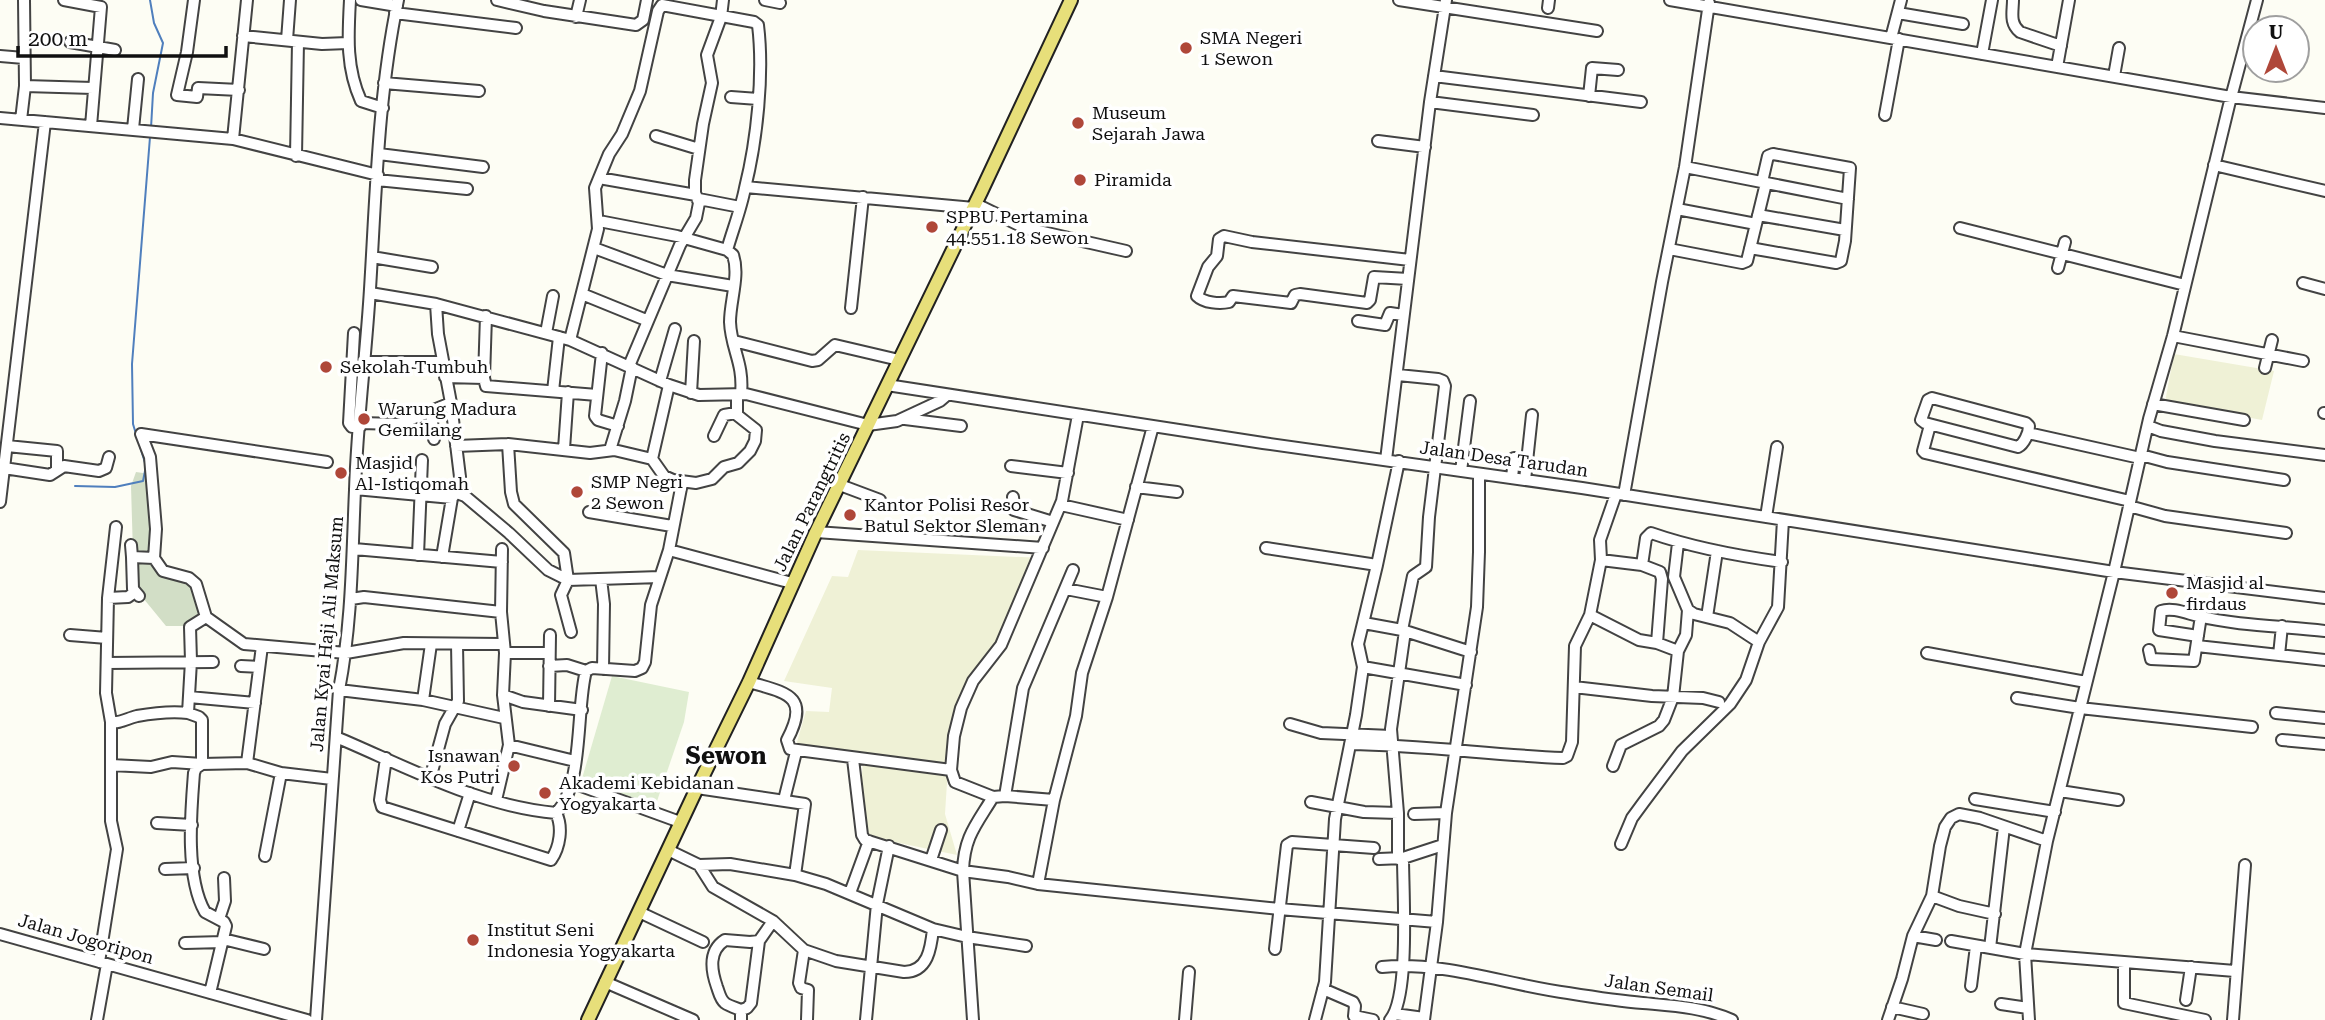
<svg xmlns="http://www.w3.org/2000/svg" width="2325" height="1020" viewBox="0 0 2325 1020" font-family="'Roboto Serif',serif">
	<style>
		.farmland { fill: #eff1d6 }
		.cemetery { fill: #d2dec6 }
		.pitch { fill: #dfedd1 }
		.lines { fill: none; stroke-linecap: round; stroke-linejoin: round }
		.stream { stroke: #4f7fbd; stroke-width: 2 }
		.minor-casing { stroke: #434343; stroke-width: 14 }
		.major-casing { stroke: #212121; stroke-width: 16 }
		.minor { stroke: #fff; stroke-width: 10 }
		.major { stroke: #e7df7a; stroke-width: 12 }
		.poi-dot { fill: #af4739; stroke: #fff; stroke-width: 2.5 }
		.labels { text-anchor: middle; stroke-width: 7; stroke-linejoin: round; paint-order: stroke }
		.poi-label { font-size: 18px; fill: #101010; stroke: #fff; text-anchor: start }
		.street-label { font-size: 18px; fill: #101010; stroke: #fff }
		.district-label { font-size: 24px; font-weight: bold; fill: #101010; stroke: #fff }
	</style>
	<rect width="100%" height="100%" fill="#fdfdf4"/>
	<path class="farmland" d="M 2174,354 L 2274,371 L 2262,420 L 2165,402 Z
		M 858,550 L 1044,558 L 950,736 L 945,814 L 957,855 L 866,836 L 858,829 L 863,760 L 795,749 L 806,711 L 829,712 L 832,688 L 784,681 L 832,576 L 848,577 Z"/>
	<path class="cemetery" d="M 136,472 L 150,474 L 151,557 L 192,582 L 202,618 L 187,626 L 166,626 L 134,587 L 131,486 Z"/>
	<path class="pitch" d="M 612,676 L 689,692 L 684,722 L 655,807 L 581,782 Z"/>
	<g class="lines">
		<path class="stream" d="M 150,0 L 154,23 L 163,43 L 153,93 L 151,128
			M 136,434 L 133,424 L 132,364 L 150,137
			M 75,486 L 115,487 L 143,481 L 146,466 L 138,440"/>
		<defs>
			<path id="minor" d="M 24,0 L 25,86
				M 64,0 L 101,7 L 91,126
				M 194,0 L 187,52 L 177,95 L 197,97 L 198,88 L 239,90
				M 350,0 C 348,36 346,68 361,101 L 383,108
				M 361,0 L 397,6
				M 497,0 L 544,11 L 636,25 L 643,20 L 647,0
				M 765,0 L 780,3
				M 1399,0 L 1597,31
				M 1670,0 L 2231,97 L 2325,108
				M 2013,0 C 2013,12 2009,23 2020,32 L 2061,46
				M 1548,8 L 1549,0
				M 395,13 L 516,28
				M 1898,13 L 1963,24
				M 576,17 L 580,0
				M 243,36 L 322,44 L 348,43
				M 1891,38 L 1901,0
				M 287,40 L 290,0
				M 70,42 L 115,50
				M 1982,54 L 1992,0
				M 0,56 L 24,58
				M 2057,67 L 2069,0
				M 1434,76 L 1641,102
				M 2114,76 L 2119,48
				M 384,83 L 479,91
				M 1589,96 L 1592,68 L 1618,70
				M 731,97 L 758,99
				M 1430,102 L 1533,115
				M 1885,115 L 1899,39
				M 0,118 L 233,139 L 378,175
				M 21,120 L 25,86 L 93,88
				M 133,129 L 138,79
				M 656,136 L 699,149
				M 233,139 L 247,0
				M 1378,141 L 1425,147
				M 379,154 L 483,167
				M 296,156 L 298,42
				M 2214,165 L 2325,191
				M 1685,167 L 1848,199
				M 599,178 L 696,195
				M 377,180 L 467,189
				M 746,187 L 974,208
				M 699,199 L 740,207
				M 976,204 L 1025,228 L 1126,251
				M 1677,209 L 1756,224
				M 1758,215 L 1845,230
				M 599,221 L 677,236 L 727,250 L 733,255 C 740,275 730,301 730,322 C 731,349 744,363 741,394
				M 1960,228 L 2185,285
				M 594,248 L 667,275 L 733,286
				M 1750,248 L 1836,263 L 1841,261 L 1845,241 L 1850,168 L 1773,154 L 1768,156 L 1762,182
				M 1669,249 L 1742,263 L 1747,261 L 1766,183
				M 372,257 L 432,267
				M 2058,268 L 2065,242
				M 1408,279 L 1374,277 L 1370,300 L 1367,303 L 1300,294 L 1295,295 L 1291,303 L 1233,296 L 1229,302 C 1220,304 1204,303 1197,296 L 1208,267 L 1217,256 L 1219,239 L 1224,236 L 1252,242 L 1410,260
				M 2303,283 L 2325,289
				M 370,293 L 436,304 L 570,340 L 669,385 L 699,395 L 746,394 L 868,425 L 897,421 L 940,401 L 947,395
				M 582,294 L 646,320
				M 436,304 L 438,334 L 451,403 L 460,477 L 459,489 L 452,498 L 442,557
				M 851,308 L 863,197
				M 486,316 L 484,378 L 486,386 L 597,395
				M 1358,321 L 1385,325 L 1390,313 L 1403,315
				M 354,333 L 349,423 L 352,427 L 360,427
				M 546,333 L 553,296
				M 2173,336 L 2303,361
				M 570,340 L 598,229 L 595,188 L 609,154 L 622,134 L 640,91 L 658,11 L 662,5 L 754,22 L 758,25 C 764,74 757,140 745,188 C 741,209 733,229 727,250
				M 734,341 L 812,361 L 818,360 L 835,345 L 899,360
				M 602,353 L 595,416 L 598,420 L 618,426
				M 364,362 L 443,362
				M 629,366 L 680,245 L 696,218 L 699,203 L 695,193 L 695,180 L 703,124 L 712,83 L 707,55 L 721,17 L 723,0
				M 2265,368 L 2272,340
				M 1398,375 L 1438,379 L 1443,381 L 1445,386 L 1429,517 L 1426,567 L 1413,576 L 1402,630
				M 445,377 L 484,378
				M 660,381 L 675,329
				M 887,385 L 1263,443 L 1582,488 L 2114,572 L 2325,598
				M 553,391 L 559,337
				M 691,393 L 694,341
				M 1932,398 L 2026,423 L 2029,426 C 2029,433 2024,444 2018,447 L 1925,423 L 1921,420 L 1928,400 Z
				M 2153,404 L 2244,420
				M 431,411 L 434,439
				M 2324,413 L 2325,413
				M 905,419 L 961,426
				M 360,423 L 399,424 L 451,403
				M 1930,425 L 1923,451 L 1925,453 L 2130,501
				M 2148,426 L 2161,431 L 2215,441 L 2325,455
				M 2028,433 L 2140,458
				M 714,436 L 724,415 L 736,413
				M 508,444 L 511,492 L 514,504 L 564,553 L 568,580 L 561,595 L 571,632
				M 7,446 L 57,451 L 57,470
				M 456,446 L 508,444 L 590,453 L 614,450 L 652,459 L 664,476 L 673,480 L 696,483 L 712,479 L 724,467 L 738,463 L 750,451 L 755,441 L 756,430 L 737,415 L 737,394
				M 564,449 L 568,392
				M 610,450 L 625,401 L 632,367
				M 2141,455 L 2167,462 L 2284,480
				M 652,459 L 669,385
				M 1386,460 L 1430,102 L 1446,0
				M 327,462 L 141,434 L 150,457 L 156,529 L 154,558 L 163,571 L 189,578 L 196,584 L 206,617 L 244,644 L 346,653 L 404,643 L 502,644
				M 1011,466 L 1068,473
				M 4,468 L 50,475 L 64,466 L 99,471 L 106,468 L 109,457
				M 1461,471 L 1470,401
				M 1512,478 L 1514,458
				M 1525,480 L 1532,415
				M 840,485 L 880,500
				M 1136,487 L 1177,492
				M 355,489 L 452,498
				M 457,493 L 465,496 L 509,533 L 548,570 L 568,580 L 660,577
				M 1624,495 L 1662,282 L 1685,167 L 1709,3
				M 1013,497 L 1014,510 L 1053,522
				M 0,502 L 45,122
				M 1061,505 L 1128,520
				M 2129,506 L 2165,516 L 2286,533
				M 589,512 L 672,526
				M 1766,517 L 1777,447
				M 116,527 L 108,598 L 106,693 L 111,722 C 119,724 128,718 137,716 C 154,713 171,711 188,713
				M 816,532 L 1043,548
				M 131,545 L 132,557 L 154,558
				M 1266,548 L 1377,565
				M 354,549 L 502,562
				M 669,550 L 792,583
				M 418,555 L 422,460
				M 132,557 L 133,589 L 139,596
				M 1601,560 L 1642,565 L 1660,572 L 1662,579 L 1657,643
				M 1642,565 L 1646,538 L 1651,533 C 1694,548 1738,556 1782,562
				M 1073,570 L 1023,688 L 1005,796 L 993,797 L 955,782 L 951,770 L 954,736 L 961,708 L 973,681 L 1001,645 L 1062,501 L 1078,415
				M 601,579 L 604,604 L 603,669
				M 1066,589 L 1107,597
				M 108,598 L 128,597 L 135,592
				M 351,599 L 364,597 L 501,612
				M 1688,610 L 1694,614 L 1730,623 L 1759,642
				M 1590,615 L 1639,640 L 1657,643 L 1678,651
				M 1707,617 L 1717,551
				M 1364,623 L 1402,630 L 1471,652
				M 70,635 L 107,638
				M 2198,636 L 2159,630 L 2161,611 C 2172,607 2186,613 2198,616 C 2239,626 2283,626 2325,631
				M 262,646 L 247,763 L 281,773 L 332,779
				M 2197,646 L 2279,655 L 2282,626
				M 2149,650 L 2151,659 L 2194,661 L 2201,616
				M 505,653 L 549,653
				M 1927,653 L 2086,682
				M 2279,655 L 2325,660
				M 107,663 L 213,662
				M 241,666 L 259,667
				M 549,666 L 567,665 L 586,671 L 592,668 L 635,671 L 642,668 L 645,662 L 651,605 L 669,550 L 682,483
				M 1363,667 L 1466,685
				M 749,682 C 786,693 811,695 787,740 L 790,749 L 951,770
				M 1574,687 L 1652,696 L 1703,698 L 1719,702
				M 339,690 L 423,700 L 504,718
				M 503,695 L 523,702 L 582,710
				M 189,697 L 255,703
				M 2017,698 L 2080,708 L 2252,727
				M 423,700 L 431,644
				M 549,706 L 550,635
				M 2276,713 L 2325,718
				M 1290,724 L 1321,733 L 1391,736
				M 336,737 C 407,767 478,806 556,813
				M 2282,740 L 2325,744
				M 1350,744 C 1422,745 1492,755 1563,758 L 1567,756 L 1572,742 L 1575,646 L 1590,615 L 1601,560 L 1600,540 L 1616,494
				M 509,745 L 575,761
				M 386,758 L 380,800 L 382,807 L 551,860 C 560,847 563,827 556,813 C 584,786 576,706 586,671
				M 853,759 L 862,835 L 865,840 L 963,871 L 1008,877 L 1038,884 L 1279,909 L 1437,922
				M 111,765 L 151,767 L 172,762 L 202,764 L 202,720 L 199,717 L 188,713 L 191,661 L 190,627 L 206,617
				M 1613,766 L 1621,745 L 1659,726 L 1664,720 L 1673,697 L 1678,651 L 1686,635 L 1688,610 L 1674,577 L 1678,543
				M 430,779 L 445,724 L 458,701 L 457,644
				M 570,782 L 680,822
				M 697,788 L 805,804 L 795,875
				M 2060,791 L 2118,800
				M 1005,796 L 1054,800
				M 1975,799 L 2055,812
				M 496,800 L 509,745 L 503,695 L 505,653 L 501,612 L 502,549
				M 784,800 L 796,752
				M 1311,802 L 1364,812 L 1398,813
				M 1414,814 L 1446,813
				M 157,823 L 192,825
				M 458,831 L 470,793
				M 1621,844 L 1632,818 L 1643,803 L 1682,751 L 1730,704 L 1746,680 L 1759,642 L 1778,607 L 1783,520
				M 668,850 L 699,865 L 730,864 L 795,875 L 826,884 L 933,929 L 967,937 L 1026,946
				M 265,856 L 281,773
				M 1379,859 L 1403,858 L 1443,845
				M 1398,859 L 1398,813 L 1391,729 L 1405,631
				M 931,860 L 941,830
				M 699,865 L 713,887 L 773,921 L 804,950 L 836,961 L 904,972 C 928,972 931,948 933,929
				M 165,869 L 194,868
				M 1038,884 L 1054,800 L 1076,716 L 1082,673 L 1107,597 L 1153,426
				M 850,893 L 869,841
				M 1932,896 L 1959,906 L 1995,914
				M 639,912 L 703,942
				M 219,919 L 225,901 L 224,878
				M 0,934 L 307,1020
				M 1913,936 L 1936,940
				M 223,939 L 264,949
				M 1951,941 L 2025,954 L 2235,971
				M 185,943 L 223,942
				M 1990,948 L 2004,827
				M 1275,949 L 1287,845 L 1292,842 L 1374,848
				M 804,950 L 799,983 L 801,988 L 808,990 L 807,1020
				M 99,962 L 117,849 L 111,821 L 111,722
				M 2124,962 L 2124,1003 L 2205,1020
				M 1382,967 C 1444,961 1507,985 1568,993 C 1593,997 1618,1001 1643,1003 C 1676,1006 1701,1007 1732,1020
				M 605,982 L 693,1020
				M 1971,986 L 1976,946
				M 1323,989 L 1353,1002 L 1355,1006 L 1354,1016 L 1373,1020
				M 210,993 L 226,926 L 224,922 L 205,912 C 185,877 191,811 194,773 L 196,768 L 202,764 L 247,763
				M 2186,1000 L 2191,967
				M 2001,1004 L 2028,1008
				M 1892,1007 L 1923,1014
				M 741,1010 L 747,1008 L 751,1003 L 759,941
				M 1395,1014 L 1424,1018
				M 97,1020 L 107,964
				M 316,1020 L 339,690 C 352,623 352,557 355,490 C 357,423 366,356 370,289 C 376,193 378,95 398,0
				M 741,1020 L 741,1010 C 736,1008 729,1006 725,1003 C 720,999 719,992 717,987 C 711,970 708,951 725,940 L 750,942 L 759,941 L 773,921
				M 866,1020 L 877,904 L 889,846
				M 973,1020 L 963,871 C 964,837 976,825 993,797
				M 1185,1020 L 1189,972
				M 1315,1020 L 1325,982 L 1335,819 L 1356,715 L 1363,667 L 1358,644 L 1377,565 L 1399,461
				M 1390,1020 C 1410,997 1403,891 1403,858
				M 1424,1020 L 1437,922 L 1446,813 L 1477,607 L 1479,552 L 1479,474
				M 1888,1020 L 1902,979 L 1913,936 L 1932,896 L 1940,846 L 1945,827 L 1951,818 L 1959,814 L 1980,818 L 2047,841
				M 2029,1020 L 2025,954 L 2047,841 L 2114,572 L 2149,419 L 2173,336 L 2229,105 L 2257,0
				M 2233,1020 L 2245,865"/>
			<path id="major" d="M 588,1020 L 697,788 L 749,682 L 816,532 L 981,192 L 1071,0"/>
		</defs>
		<use href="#minor" class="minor-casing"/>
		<use href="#major" class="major-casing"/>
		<use href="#minor" class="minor"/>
		<use href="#major" class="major"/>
	</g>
	<g class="poi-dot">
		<circle cx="1186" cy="48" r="7"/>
		<circle cx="1078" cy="123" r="7"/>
		<circle cx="1080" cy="180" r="7"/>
		<circle cx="932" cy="227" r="7"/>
		<circle cx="326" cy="367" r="7"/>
		<circle cx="364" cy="419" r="7"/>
		<circle cx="341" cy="473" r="7"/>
		<circle cx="577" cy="492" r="7"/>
		<circle cx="850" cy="515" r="7"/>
		<circle cx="2172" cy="593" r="7"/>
		<circle cx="514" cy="766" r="7"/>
		<circle cx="545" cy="793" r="7"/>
		<circle cx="473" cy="940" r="7"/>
	</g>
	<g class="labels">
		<g class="poi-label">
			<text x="1200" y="44">SMA Negeri<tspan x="1200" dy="21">1 Sewon</tspan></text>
			<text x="1092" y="119">Museum<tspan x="1092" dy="21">Sejarah Jawa</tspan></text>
			<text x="1094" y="186">Piramida</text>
			<text x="946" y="223">SPBU Pertamina<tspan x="946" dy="21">44.551.18 Sewon</tspan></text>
			<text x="340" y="373">Sekolah Tumbuh</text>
			<text x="378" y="415">Warung Madura<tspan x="378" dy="21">Gemilang</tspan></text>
			<text x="355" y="469">Masjid<tspan x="355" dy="21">Al-Istiqomah</tspan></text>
			<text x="591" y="488">SMP Negri<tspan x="591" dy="21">2 Sewon</tspan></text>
			<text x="864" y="511">Kantor Polisi Resor<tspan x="864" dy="21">Batul Sektor Sleman</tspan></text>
			<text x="2186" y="589">Masjid al<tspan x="2186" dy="21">firdaus</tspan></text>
			<text x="500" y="762" text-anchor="end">Isnawan<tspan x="500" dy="21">Kos Putri</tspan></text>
			<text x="559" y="789">Akademi Kebidanan<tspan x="559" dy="21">Yogyakarta</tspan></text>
			<text x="487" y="936">Institut Seni<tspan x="487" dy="21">Indonesia Yogyakarta</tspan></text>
		</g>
		<g class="street-label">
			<text transform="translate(1504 459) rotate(8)" y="6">Jalan Desa Tarudan</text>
			<text transform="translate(812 502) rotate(-64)" y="6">Jalan Parangtritis</text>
			<text transform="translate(327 634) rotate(-85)" y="6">Jalan Kyai Haji Ali Maksum</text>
			<text transform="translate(86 939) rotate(16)" y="6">Jalan Jogoripon</text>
			<text transform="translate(1659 988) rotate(8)" y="6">Jalan Semail</text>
		</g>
		<g class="district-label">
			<text x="726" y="764">Sewon</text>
		</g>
	</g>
	<g transform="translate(2276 49)"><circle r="33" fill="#ffffff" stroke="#9f9f9f" stroke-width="2"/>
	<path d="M0-5L12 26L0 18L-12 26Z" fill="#af4739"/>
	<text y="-10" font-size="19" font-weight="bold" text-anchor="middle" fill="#101010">U</text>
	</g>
	<path d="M18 46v10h208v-10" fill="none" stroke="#101010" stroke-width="3.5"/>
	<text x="28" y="46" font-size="21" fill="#101010" stroke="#ffffff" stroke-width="5" paint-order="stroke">200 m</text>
</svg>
